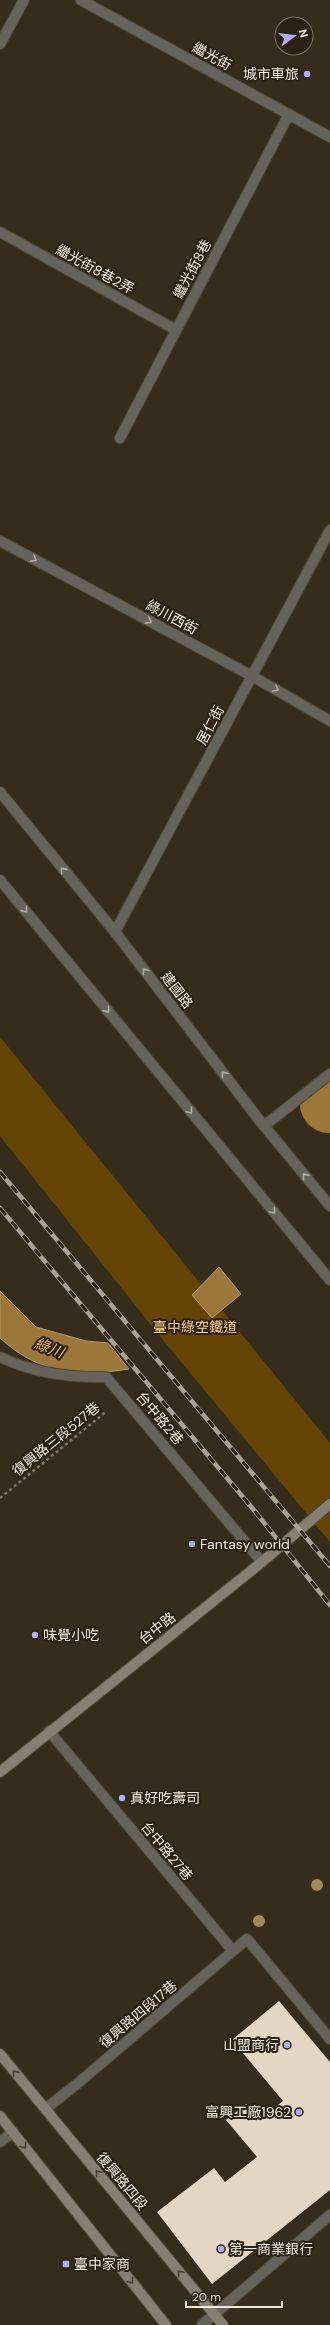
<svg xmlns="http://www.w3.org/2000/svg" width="330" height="2325" viewBox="0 0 330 2325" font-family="'DM Sans','Noto Sans TC',sans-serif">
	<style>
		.green { fill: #654505 }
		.water { fill: #9b773a; stroke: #b59a6c }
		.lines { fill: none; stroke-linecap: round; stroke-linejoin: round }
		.river { stroke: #9b773a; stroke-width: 58 }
		.building { fill: #e3d6c2 }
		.service-casing { stroke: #504738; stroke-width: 12 }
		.minor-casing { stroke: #504738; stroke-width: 12 }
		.tertiary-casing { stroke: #504738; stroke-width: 12 }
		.secondary-casing { stroke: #504738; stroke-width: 12 }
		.path { stroke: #80776a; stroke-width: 2.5; stroke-dasharray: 3 3; stroke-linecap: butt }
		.service { stroke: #67625a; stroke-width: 10 }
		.minor { stroke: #67625a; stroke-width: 10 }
		.tertiary { stroke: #67625a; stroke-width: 10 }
		.secondary { stroke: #877f73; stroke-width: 10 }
		.rail-casing { stroke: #aaa297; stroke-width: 4.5 }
		.rail { stroke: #2c2213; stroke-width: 3; stroke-dasharray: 9; stroke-linecap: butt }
		.tree { fill: #a5885c }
		.oneway { stroke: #b3ada5 }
		.oneway2 { stroke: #473e30 }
		.poi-dot { fill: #b4acf9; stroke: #2c2213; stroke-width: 1.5 }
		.labels { text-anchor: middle; stroke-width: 4; stroke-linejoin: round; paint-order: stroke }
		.street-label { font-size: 14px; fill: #f2ebe2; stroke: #2c2213 }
		.poi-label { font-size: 14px; fill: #f2ebe2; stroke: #2c2213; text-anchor: start }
		.park-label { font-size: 14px; fill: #ffd491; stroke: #2c2213 }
		.water-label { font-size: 15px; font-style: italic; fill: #f1bc66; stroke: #2c2213 }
	</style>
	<rect width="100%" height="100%" fill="#362c1c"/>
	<path class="green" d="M 0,1037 L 330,1443 L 330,1542 L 163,1340 L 0,1136 Z"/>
	<path class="water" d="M 219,1267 L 241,1294 L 212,1318 L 192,1295 Z
		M 0,1291 L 36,1327 L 86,1341 L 108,1343 L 129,1369 C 79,1377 39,1374 0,1338 Z"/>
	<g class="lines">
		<path class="river" d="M 329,1104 L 330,1103"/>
	</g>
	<path class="building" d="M 279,2001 L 330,2062 L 330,2190 L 212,2284 L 157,2212 L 214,2168 L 225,2182 L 257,2157 L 226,2120 L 246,2104 L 259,2120 L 283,2101 L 232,2040 Z"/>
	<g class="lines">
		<defs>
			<path id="service" d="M 0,232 L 176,330
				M 120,438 L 289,114
				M 0,1357 C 34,1373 69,1378 106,1377 L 262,1562
				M 49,1731 L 233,1951
				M 45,2109 L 77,2084 L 247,1939 L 330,2039
				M 0,2142 L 13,2132
				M 202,2325 L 330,2215"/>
			<path id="minor" d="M 81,0 L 330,137
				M 0,44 L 24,0
				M 0,541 L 252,676 L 330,721
				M 115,932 L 330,530
				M 264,1126 L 330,1074"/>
			<path id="tertiary" d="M 0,792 L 115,932 L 260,1121 L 330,1206
				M 0,880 L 330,1280"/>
			<path id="secondary" d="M 0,1772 L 262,1562 L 330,1504
				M 0,2054 L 223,2325
				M 0,2116 L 166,2325"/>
		</defs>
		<use href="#service" class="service-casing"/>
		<use href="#minor" class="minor-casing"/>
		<use href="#tertiary" class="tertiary-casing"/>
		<use href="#secondary" class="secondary-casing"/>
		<path class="path" d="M 0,1498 L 107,1411"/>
		<use href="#service" class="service"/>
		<use href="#minor" class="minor"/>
		<use href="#tertiary" class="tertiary"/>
		<use href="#secondary" class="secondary"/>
		<defs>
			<path id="rail" d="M 0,1172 L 330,1566
				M 0,1208 L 253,1509 L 330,1605"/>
		</defs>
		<use href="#rail" class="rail-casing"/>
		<use href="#rail" class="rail"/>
	</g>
	<g class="tree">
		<circle cx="317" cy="1885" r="6"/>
		<circle cx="259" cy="1921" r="6"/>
	</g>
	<defs><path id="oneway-chevron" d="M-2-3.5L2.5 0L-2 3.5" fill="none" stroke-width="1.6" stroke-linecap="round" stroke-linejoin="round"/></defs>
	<g class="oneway">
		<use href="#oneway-chevron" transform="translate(34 559) rotate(28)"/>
		<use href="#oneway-chevron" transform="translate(149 621) rotate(28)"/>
		<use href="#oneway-chevron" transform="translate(276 689) rotate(30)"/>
		<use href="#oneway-chevron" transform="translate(63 870) rotate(-129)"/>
		<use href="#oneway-chevron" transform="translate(25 910) rotate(51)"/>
		<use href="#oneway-chevron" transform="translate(145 971) rotate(-128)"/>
		<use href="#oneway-chevron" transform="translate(107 1010) rotate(51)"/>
		<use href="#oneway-chevron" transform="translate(224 1074) rotate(-128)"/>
		<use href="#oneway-chevron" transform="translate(190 1111) rotate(51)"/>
		<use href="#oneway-chevron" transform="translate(305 1176) rotate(-129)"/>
		<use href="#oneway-chevron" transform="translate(273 1211) rotate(50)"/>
	</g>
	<g class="oneway2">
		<use href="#oneway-chevron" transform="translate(15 2073) rotate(-129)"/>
		<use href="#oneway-chevron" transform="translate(24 2146) rotate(52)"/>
		<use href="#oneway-chevron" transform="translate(98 2173) rotate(-130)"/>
		<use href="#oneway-chevron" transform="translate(180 2273) rotate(-130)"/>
		<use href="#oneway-chevron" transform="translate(131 2281) rotate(52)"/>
	</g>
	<g class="poi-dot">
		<circle cx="307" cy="74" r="4"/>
		<circle cx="192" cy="1544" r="4"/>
		<circle cx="35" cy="1635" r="4"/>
		<circle cx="122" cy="1798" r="4"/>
		<circle cx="287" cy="2045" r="4"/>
		<circle cx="299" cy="2112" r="4"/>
		<circle cx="221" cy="2249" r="4"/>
		<rect x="62" y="2260" width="8" height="8" rx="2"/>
	</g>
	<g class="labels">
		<g class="street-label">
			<text transform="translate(212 56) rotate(29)" y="5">繼光街</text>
			<text transform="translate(95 269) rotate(29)" y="5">繼光街8巷2弄</text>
			<text transform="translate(192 269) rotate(-62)" y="5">繼光街8巷</text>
			<text transform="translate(172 617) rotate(28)" y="5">綠川西街</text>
			<text transform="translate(210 725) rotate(-62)" y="5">居仁街</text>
			<text transform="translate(177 990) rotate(52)" y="5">建國路</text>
			<text transform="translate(160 1418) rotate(50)" y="5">台中路2巷</text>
			<text transform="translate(56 1439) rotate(-39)" y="5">復興路三段527巷</text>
			<text transform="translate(157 1628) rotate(-38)" y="5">台中路</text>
			<text transform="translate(167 1851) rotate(50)" y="5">台中路27巷</text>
			<text transform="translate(138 2014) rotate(-40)" y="5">復興路四段17巷</text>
			<text transform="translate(122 2181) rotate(50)" y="5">復興路四段</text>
		</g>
		<g class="poi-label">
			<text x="299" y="79" text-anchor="end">城市車旅</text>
			<text x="200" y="1549">Fantasy world</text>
			<text x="43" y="1640">味覺小吃</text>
			<text x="130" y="1803">真好吃壽司</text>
			<text x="279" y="2050" text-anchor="end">山盟商行</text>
			<text x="291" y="2117" text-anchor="end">富興工廠1962</text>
			<text x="229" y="2254">第一商業銀行</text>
			<text x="74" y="2269">臺中家商</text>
		</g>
		<g class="park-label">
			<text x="195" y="1332">臺中綠空鐵道</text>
		</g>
		<g class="water-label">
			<text transform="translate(49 1348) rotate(21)" y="5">綠川</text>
		</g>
	</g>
	<g transform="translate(294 36) rotate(75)"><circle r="19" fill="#2c2213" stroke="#7b7266"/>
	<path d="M0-3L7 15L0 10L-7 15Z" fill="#b4acf9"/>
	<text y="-6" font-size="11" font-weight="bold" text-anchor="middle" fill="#f2ebe2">N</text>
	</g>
	<path d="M186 2301v6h96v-6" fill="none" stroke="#f2ebe2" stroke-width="2"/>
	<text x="192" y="2301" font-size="12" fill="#f2ebe2" stroke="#2c2213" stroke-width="3" paint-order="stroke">20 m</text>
</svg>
